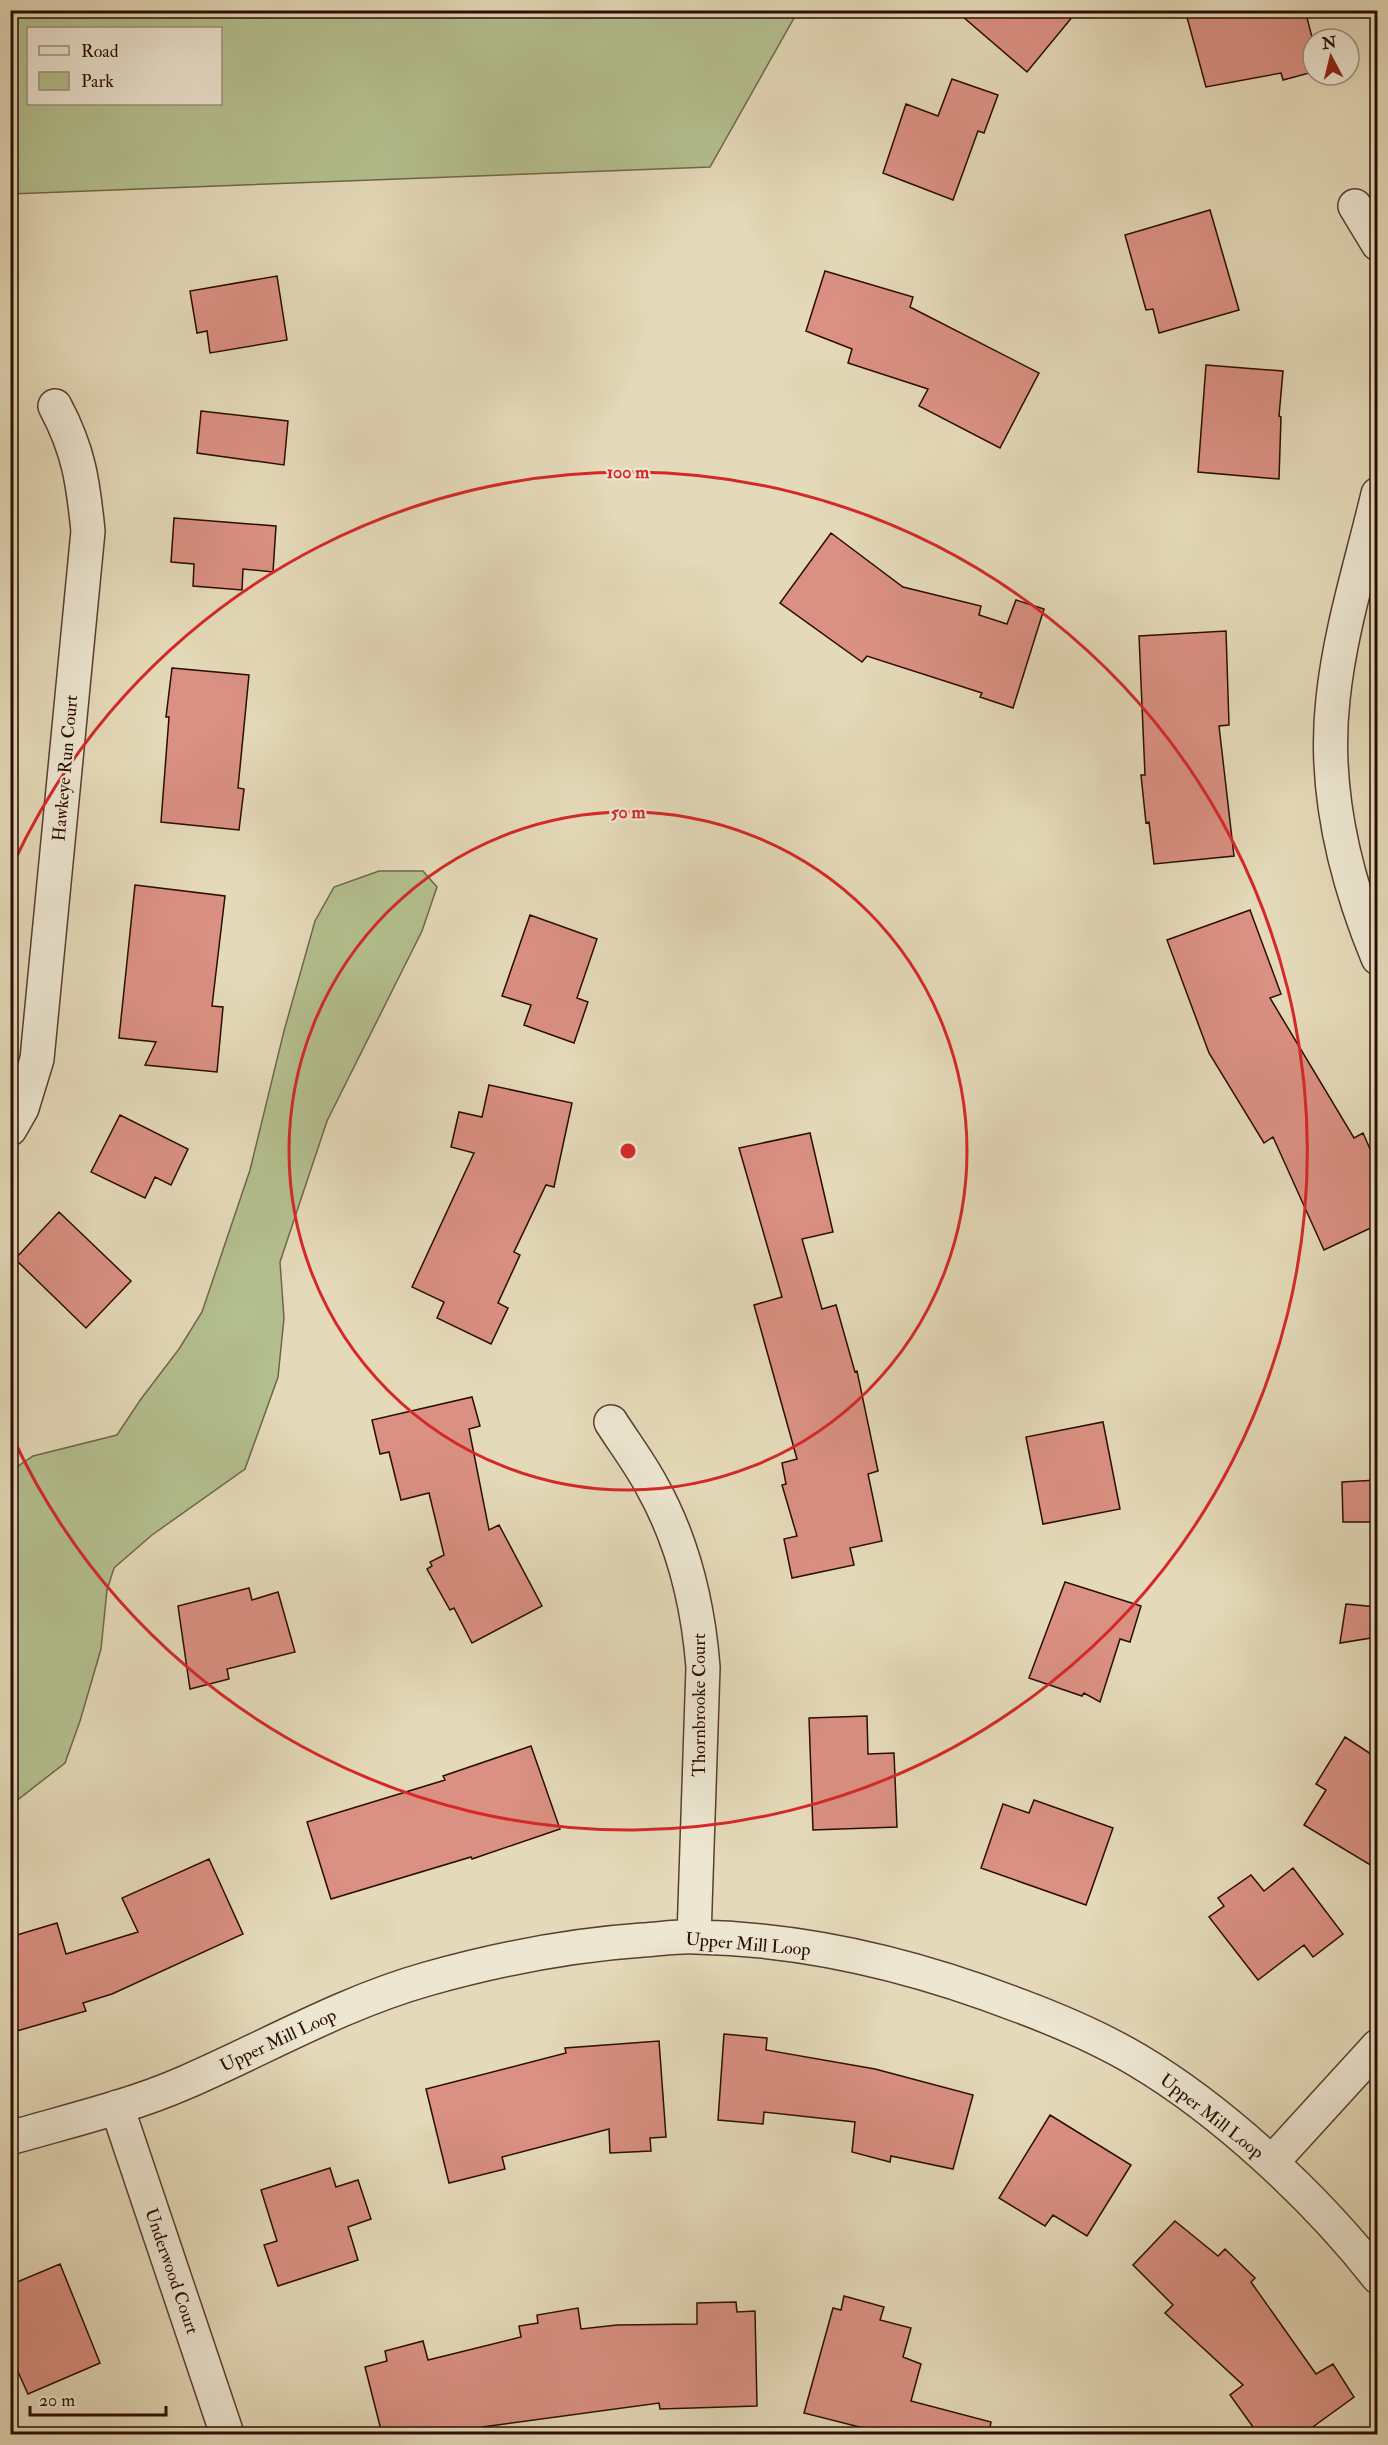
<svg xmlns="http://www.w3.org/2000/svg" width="1388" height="2445" viewBox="0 0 1388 2445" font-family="'IM FELL Double Pica',serif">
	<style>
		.green { fill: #b4bf8f; stroke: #6f6648; stroke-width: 1.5; fill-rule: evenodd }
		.building { fill: #da9082; stroke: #2a0c00; stroke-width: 1.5 }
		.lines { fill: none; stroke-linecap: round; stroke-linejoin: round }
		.minor-casing { stroke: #583f2e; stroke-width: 36 }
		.minor { stroke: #ede6d1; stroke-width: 33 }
		.ring { fill: none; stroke: #d62828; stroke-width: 3 }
		.labels { text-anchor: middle; stroke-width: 4.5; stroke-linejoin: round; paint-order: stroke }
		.street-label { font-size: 18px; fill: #2a0c00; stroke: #ede6d1 }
		.centre { fill: #d62828; stroke: #ede6d1; stroke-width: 3 }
		.ring-label { font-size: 18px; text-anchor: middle; font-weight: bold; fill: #d62828; stroke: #ede6d1; stroke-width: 4.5; stroke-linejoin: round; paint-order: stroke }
	</style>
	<rect width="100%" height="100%" fill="#e4d9b8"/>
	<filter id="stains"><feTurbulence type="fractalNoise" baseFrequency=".00333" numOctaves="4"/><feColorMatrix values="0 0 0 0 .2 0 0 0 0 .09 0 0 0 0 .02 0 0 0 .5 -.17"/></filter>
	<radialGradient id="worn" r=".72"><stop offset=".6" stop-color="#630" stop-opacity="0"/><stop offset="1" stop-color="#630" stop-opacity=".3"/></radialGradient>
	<path class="green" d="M 10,11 L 11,10 L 798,11 L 710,167 L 11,194 ZM 28,28 L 220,28 L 220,104 L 28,104 Z
		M 379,871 L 423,871 L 437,887 L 422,931 L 327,1121 L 280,1262 L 284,1318 L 278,1377 L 245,1469 L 152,1535 L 114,1568 L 107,1590 L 101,1649 L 80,1721 L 65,1763 L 11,1805 L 17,1781 L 10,1759 L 11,1471 L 33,1456 L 117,1435 L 141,1399 L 179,1349 L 202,1312 L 250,1170 L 284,1031 L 315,921 L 334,887 Z"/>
	<path class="building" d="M 955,10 L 1078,10 L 1027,72 Z
		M 1185,10 L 1305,10 L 1313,41 L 1313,72 L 1283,80 L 1281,73 L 1206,87 Z
		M 952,79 L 998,95 L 984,133 L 978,131 L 953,200 L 883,173 L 906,104 L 938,116 Z
		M 1210,210 L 1239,310 L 1159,333 L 1153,309 L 1146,310 L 1125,235 Z
		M 825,271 L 913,297 L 910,307 L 1039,373 L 1000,448 L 919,406 L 928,389 L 848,363 L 852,349 L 806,331 Z
		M 277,276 L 287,340 L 210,353 L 207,331 L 197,333 L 190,291 Z
		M 1206,365 L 1283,371 L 1279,416 L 1281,417 L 1279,479 L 1198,472 Z
		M 201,411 L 288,421 L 284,465 L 197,453 Z
		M 174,518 L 276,526 L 273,572 L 243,569 L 242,590 L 193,586 L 194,564 L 171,562 Z
		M 831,533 L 903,587 L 981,606 L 979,615 L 1007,624 L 1016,600 L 1044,609 L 1013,708 L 980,697 L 982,693 L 867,656 L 862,662 L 780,603 Z
		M 1226,631 L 1229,725 L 1219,726 L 1234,856 L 1154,864 L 1149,822 L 1146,823 L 1141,775 L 1145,775 L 1139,636 Z
		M 172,668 L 249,675 L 238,788 L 244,789 L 239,830 L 161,822 L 169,717 L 166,717 Z
		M 135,885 L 225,896 L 212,1006 L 223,1007 L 217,1072 L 145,1065 L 156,1042 L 119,1038 Z
		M 1250,910 L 1281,994 L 1270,998 L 1354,1138 L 1363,1133 L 1377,1165 L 1377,1225 L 1324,1250 L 1273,1137 L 1264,1143 L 1209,1053 L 1167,940 Z
		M 530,915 L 597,939 L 577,998 L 588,1002 L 574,1043 L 524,1025 L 531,1005 L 502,996 Z
		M 489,1085 L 572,1103 L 554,1187 L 546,1185 L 514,1252 L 520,1255 L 498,1303 L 508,1308 L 491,1344 L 437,1318 L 444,1302 L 412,1287 L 474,1153 L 451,1147 L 459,1112 L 482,1117 Z
		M 120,1115 L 188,1149 L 171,1185 L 155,1177 L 145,1198 L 91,1172 Z
		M 810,1133 L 833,1232 L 802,1239 L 822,1309 L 836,1305 L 855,1372 L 857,1371 L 878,1471 L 868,1474 L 882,1541 L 850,1548 L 854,1565 L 792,1578 L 784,1539 L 797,1536 L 782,1485 L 786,1484 L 782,1463 L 797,1459 L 754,1305 L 782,1297 L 739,1148 Z
		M 59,1212 L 131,1281 L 86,1328 L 15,1259 Z
		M 472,1397 L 480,1426 L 469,1429 L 489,1530 L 499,1525 L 542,1606 L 472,1643 L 454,1608 L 450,1610 L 427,1569 L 432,1566 L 430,1562 L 444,1555 L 429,1493 L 401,1500 L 389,1452 L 380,1454 L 372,1420 Z
		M 1103,1422 L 1120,1509 L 1043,1524 L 1026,1437 Z
		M 1377,1480 L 1377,1522 L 1343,1522 L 1342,1482 Z
		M 1065,1582 L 1141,1606 L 1130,1642 L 1120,1639 L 1100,1702 L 1084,1693 L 1082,1696 L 1029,1678 Z
		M 249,1588 L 252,1600 L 278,1592 L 295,1652 L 227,1669 L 229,1679 L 190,1689 L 178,1606 Z
		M 1346,1604 L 1377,1607 L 1377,1637 L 1340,1643 Z
		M 867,1716 L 868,1754 L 894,1753 L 897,1827 L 813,1830 L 809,1718 Z
		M 1345,1737 L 1377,1758 L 1377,1869 L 1304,1825 L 1326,1790 L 1316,1784 Z
		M 531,1746 L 560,1829 L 472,1859 L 471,1857 L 331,1899 L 307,1822 L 445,1780 L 443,1776 Z
		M 1034,1800 L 1113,1828 L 1086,1905 L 981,1868 L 1003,1804 L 1029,1813 Z
		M 209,1859 L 243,1934 L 112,1994 L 83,2003 L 86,2011 L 10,2033 L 10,1937 L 57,1923 L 66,1954 L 138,1932 L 122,1898 Z
		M 1293,1868 L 1343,1934 L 1313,1957 L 1304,1945 L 1258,1980 L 1209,1917 L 1224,1906 L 1218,1898 L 1251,1875 L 1264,1891 Z
		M 724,2034 L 767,2038 L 766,2050 L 875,2069 L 973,2095 L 953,2169 L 891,2156 L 890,2162 L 852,2152 L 855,2122 L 764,2112 L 763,2124 L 718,2120 Z
		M 659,2041 L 666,2137 L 650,2138 L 651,2151 L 610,2153 L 609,2129 L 502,2157 L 505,2169 L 449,2183 L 426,2089 L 566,2053 L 565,2048 Z
		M 1050,2115 L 1131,2165 L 1087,2236 L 1053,2215 L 1045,2226 L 999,2198 Z
		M 330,2168 L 336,2187 L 358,2180 L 371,2219 L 348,2227 L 358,2260 L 278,2286 L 264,2245 L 277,2241 L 261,2190 Z
		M 1175,2221 L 1218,2256 L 1225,2249 L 1255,2278 L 1251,2282 L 1316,2374 L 1333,2364 L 1354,2397 L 1303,2434 L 1258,2434 L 1230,2395 L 1243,2385 L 1165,2313 L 1173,2305 L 1133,2265 Z
		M 60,2264 L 100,2363 L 28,2394 L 10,2354 L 10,2285 Z
		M 844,2296 L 884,2307 L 880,2320 L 911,2328 L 903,2357 L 921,2364 L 911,2401 L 991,2422 L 989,2434 L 887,2434 L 804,2413 L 833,2308 L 841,2310 Z
		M 736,2302 L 737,2312 L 755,2311 L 757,2406 L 660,2409 L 659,2403 L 483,2427 L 484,2434 L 382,2434 L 365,2367 L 387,2361 L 385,2351 L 423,2341 L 428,2360 L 521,2337 L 519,2326 L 538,2323 L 537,2315 L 578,2308 L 581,2329 L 617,2325 L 697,2324 L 697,2303 Z"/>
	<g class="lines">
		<defs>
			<path id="minor" d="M 1355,206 L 1378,244
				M 1378,494 C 1362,562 1340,630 1333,699 C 1323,787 1345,878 1378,958
				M 10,1129 L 22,1108 L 37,1059 L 88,531 C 83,482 79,451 55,406
				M 611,1422 C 625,1444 641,1465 653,1488 C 684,1544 698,1604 703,1667 L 694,1937
				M 117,2107 L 227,2434
				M 10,2138 C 68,2121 129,2107 184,2083 C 265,2048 342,2003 427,1979 C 498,1959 570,1945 643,1940 C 660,1939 678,1936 696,1937 C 807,1939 917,1966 1020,2006 C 1060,2021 1100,2038 1137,2060 C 1223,2111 1316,2198 1378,2277
				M 1272,2162 L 1378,2046"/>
		</defs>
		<use href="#minor" class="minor-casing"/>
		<use href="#minor" class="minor"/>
	</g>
	<g class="ring">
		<circle cx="628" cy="1151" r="339"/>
		<path d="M13 864A679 679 0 1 1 13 1438"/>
	</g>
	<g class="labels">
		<g class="street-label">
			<text transform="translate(65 768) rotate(-85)" y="6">Hawkeye Run Court</text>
			<text transform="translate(699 1705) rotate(-90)" y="6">Thornbrooke Court</text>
			<text transform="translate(748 1944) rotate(5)" y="6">Upper Mill Loop</text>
			<text transform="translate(278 2040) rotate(-25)" y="6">Upper Mill Loop</text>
			<text transform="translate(1212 2116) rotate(38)" y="6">Upper Mill Loop</text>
			<text transform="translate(172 2271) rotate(71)" y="6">Underwood Court</text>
		</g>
	</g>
	<circle cx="628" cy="1151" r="9" class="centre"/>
	<g class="ring-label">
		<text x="628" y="478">100 m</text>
		<text x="628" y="818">50 m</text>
	</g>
	<rect width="1388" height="2445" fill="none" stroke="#e4d9b8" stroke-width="36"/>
	<rect x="12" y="12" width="1364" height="2421" fill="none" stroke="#2a0c00" stroke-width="3"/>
	<rect x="18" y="18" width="1352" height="2409" fill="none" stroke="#2a0c00" stroke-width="1.5"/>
	<rect x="27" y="27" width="195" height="78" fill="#ede6d1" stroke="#9f8f7d" stroke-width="1.5"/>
	<rect x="39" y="46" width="30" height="9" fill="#ede6d1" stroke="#9f8f7d" stroke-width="1.5"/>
	<text x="81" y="57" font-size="18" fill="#2a0c00">Road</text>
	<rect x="39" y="72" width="30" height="18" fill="#b4bf8f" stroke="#9f8f7d" stroke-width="1.5"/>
	<text x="81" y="87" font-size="18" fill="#2a0c00">Park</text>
	<g transform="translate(1331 57) rotate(353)"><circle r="28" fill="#ede6d1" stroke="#9f8f7d" stroke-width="1.5"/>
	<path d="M0-4.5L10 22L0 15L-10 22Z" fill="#8f2418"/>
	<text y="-9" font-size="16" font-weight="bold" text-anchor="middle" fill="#2a0c00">N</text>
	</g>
	<path d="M30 2406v9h136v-9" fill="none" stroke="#2a0c00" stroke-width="3"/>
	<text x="39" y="2406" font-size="18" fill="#2a0c00" stroke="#ede6d1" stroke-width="4.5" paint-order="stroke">20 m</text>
	<rect width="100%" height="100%" filter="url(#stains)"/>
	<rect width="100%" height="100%" fill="url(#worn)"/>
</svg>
